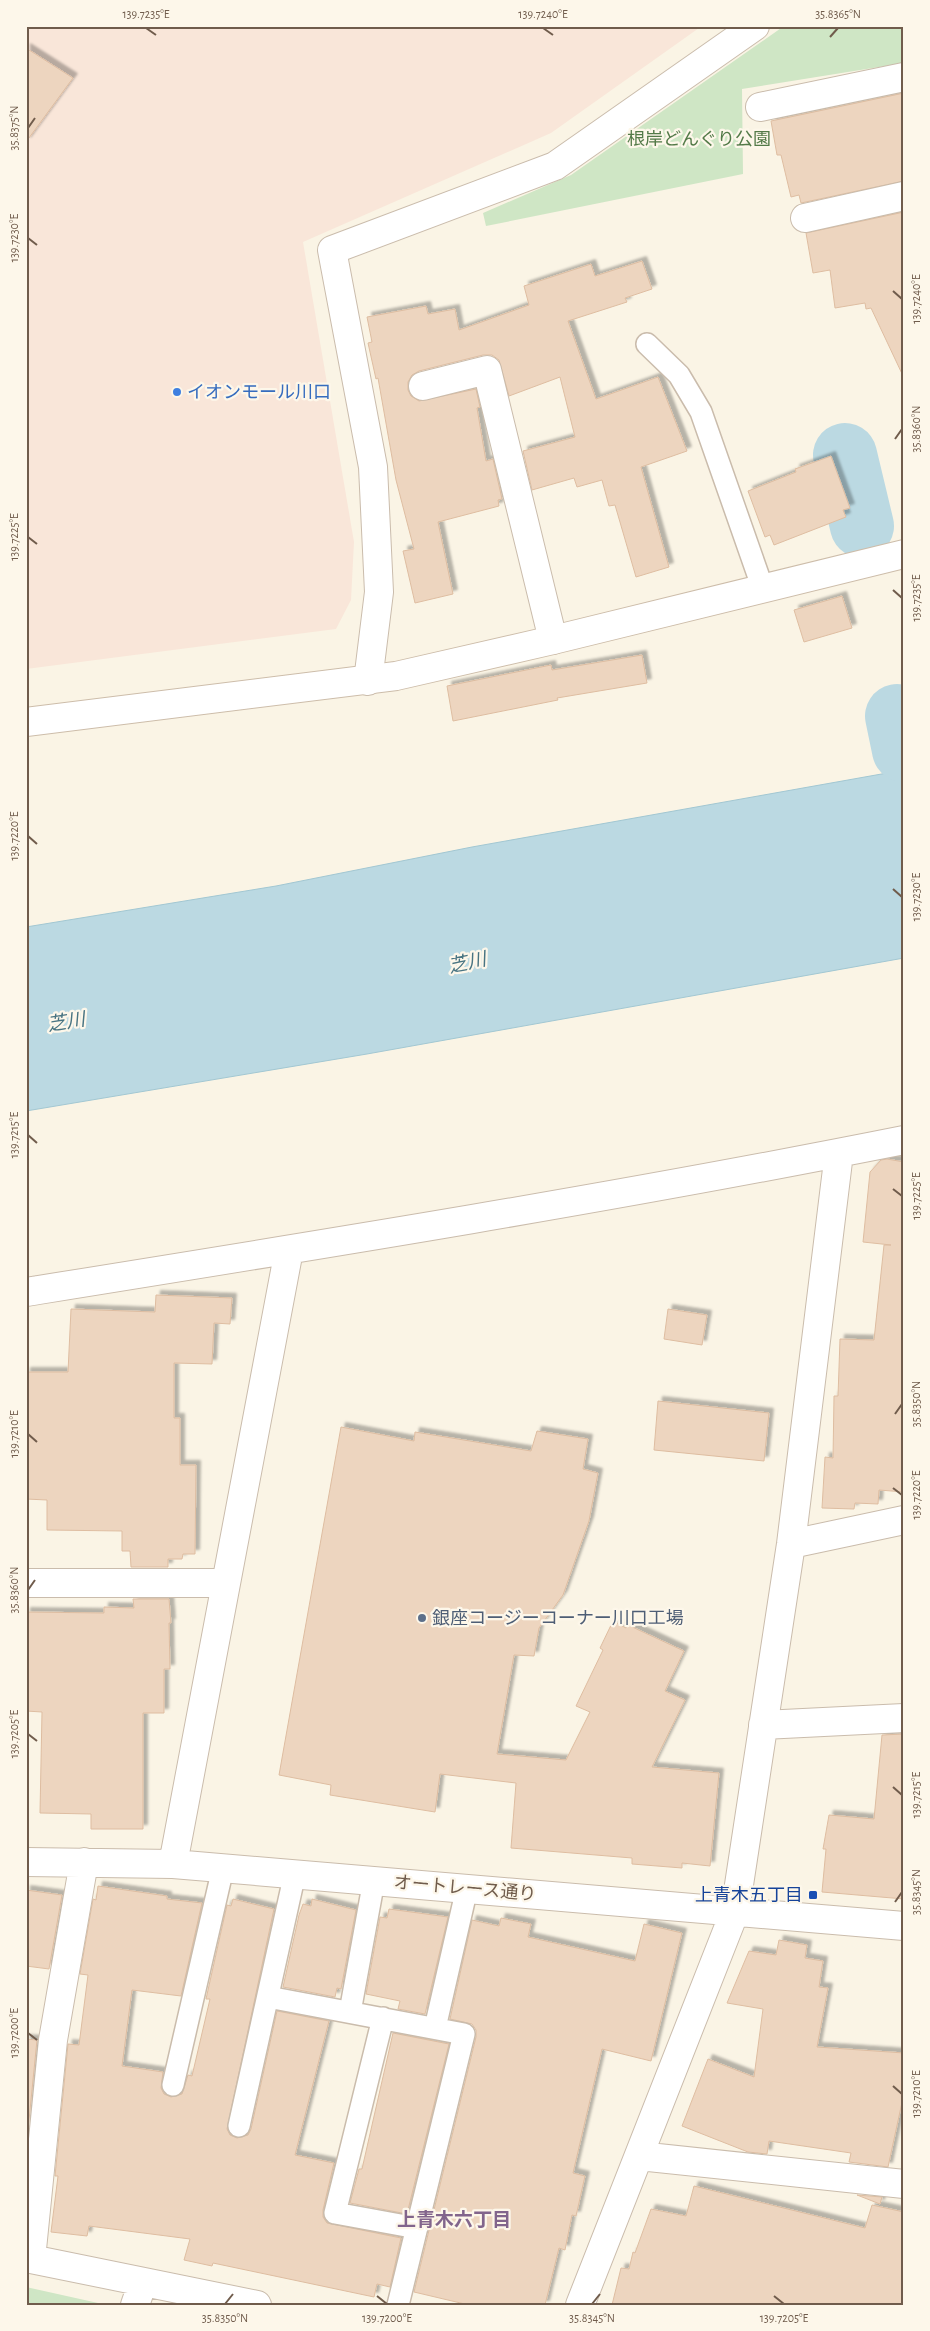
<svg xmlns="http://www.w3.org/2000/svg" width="930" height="2331" viewBox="0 0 930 2331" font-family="'Alegreya Sans','Noto Sans JP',sans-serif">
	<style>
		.commercial { fill: #f9e6d9 }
		.green { fill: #cfe6c5 }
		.water { fill: #bbd9e2; stroke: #a2c7d2 }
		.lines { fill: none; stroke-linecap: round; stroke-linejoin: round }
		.river { stroke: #bbd9e2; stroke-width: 64 }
		.building { fill: #edd5bf; stroke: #debda1; filter: url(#shadow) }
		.lane-casing { stroke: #cabcac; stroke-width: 24 }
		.street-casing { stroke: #cabcac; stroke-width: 30 }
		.secondary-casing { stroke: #cdbdaa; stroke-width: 30 }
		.lane { stroke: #fff; stroke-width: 21 }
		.street { stroke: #fff; stroke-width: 28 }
		.secondary { stroke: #fff; stroke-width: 28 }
		.ticks { fill: none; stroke: #705c4c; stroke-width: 2 }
		.shop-dot { fill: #3f7fe0; stroke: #fdf7ea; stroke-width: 2 }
		.service-dot { fill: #5c6f8a; stroke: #fdf7ea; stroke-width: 2 }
		.transit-dot { fill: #1a4fb4; stroke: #fdf7ea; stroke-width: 2 }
		.labels { text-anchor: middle; stroke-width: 4.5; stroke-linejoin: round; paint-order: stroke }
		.park-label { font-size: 18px; fill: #537a48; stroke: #fdf7ea }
		.shop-label { font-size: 18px; fill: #366cbe; stroke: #fdf7ea; text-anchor: start }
		.service-label { font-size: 18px; fill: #4e5e75; stroke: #fdf7ea; text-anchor: start }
		.street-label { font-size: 18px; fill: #705c4c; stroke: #fdf7ea }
		.transit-label { font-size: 18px; fill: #164399; stroke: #fdf7ea; text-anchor: end }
		.water-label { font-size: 19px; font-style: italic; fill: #487482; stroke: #fdf7ea }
		.neighbourhood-label { font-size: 19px; font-weight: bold; fill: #82658c; stroke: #fdf7ea }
		.neatline { fill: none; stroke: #705c4c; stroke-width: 2 }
		.ticks-label { font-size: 12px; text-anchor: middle; fill: #705c4c }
	</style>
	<defs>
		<filter id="shadow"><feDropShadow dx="4.5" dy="-4.5" stdDeviation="1" flood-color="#0004"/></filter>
	</defs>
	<rect width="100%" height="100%" fill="#faf4e5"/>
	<path class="commercial" d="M 26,26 L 698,26 L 699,28 L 551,133 L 303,242 L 354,542 L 351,600 L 336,629 L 26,669 Z"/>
	<path class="green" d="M 784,26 L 904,26 L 904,63 L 742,89 L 743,174 L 486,226 L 483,213 L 571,175 Z
		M 26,2287 L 107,2305 L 26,2305 Z"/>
	<path class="water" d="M 904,770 L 904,958 L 367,1054 L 26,1111 L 26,927 L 276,886 L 472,847 Z"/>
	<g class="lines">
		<path class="river" d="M 845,455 L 862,526
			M 897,716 L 904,750"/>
	</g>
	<path class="building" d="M 26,48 L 73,78 L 26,142 Z
		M 904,93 L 904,181 L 801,203 L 799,195 L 791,197 L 781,155 L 777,155 L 771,121 Z
		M 904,212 L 904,378 L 871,308 L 866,309 L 865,303 L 835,308 L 830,270 L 813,273 L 806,233 Z
		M 642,261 L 652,289 L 625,298 L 627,302 L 568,321 L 596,399 L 658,377 L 687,451 L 641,467 L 669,567 L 636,577 L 615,505 L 609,506 L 602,480 L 577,487 L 574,478 L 532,490 L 523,451 L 575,437 L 560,377 L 509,396 L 499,360 L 492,355 L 483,355 L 419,371 L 412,375 L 408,382 L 408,390 L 411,396 L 419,401 L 476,389 L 480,407 L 477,408 L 486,461 L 493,459 L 502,499 L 498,500 L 499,506 L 438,522 L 453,594 L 415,603 L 403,551 L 414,549 L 396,480 L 378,378 L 376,379 L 368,343 L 372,342 L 367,317 L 426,306 L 428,314 L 455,309 L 459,330 L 529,305 L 524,286 L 591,264 L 595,276 Z
		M 831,456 L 850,508 L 843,510 L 846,517 L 774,545 L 770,535 L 765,537 L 748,491 L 796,472 L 795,469 Z
		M 842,596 L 852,628 L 804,642 L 794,610 Z
		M 642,655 L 647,683 L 557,698 L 558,700 L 453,721 L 447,686 L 551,665 L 552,670 Z
		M 887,1159 L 904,1162 L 904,1492 L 879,1490 L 878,1504 L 855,1503 L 854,1509 L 822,1508 L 825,1457 L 833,1458 L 834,1396 L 838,1396 L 840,1339 L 874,1340 L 884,1245 L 891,1245 L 863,1242 L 870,1172 L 881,1160 Z
		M 156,1295 L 232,1298 L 230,1324 L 214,1323 L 212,1364 L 174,1363 L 174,1418 L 180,1418 L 180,1465 L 196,1465 L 195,1554 L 183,1554 L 182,1559 L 168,1559 L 168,1567 L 131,1567 L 130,1551 L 122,1551 L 122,1531 L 47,1530 L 47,1500 L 26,1499 L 26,1372 L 68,1372 L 71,1309 L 155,1312 Z
		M 668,1309 L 707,1315 L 702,1345 L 664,1339 Z
		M 658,1401 L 769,1413 L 764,1461 L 654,1450 Z
		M 341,1427 L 414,1441 L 415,1432 L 531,1451 L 537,1431 L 588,1439 L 583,1469 L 598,1473 L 589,1521 L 563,1595 L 539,1628 L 534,1656 L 514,1655 L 497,1754 L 566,1760 L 590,1712 L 576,1706 L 603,1650 L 600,1648 L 613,1621 L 626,1628 L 628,1625 L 684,1651 L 665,1691 L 685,1700 L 652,1767 L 719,1773 L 710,1866 L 682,1863 L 682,1868 L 632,1864 L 632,1858 L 511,1848 L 516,1783 L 440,1774 L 435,1812 L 330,1795 L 331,1785 L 279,1775 Z
		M 133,1599 L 169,1599 L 171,1623 L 169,1623 L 170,1669 L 164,1669 L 164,1713 L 143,1713 L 143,1829 L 91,1829 L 91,1814 L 40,1813 L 42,1712 L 26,1711 L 26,1612 L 104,1613 L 104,1607 L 134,1608 Z
		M 904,1734 L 904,1899 L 822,1892 L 826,1849 L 823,1849 L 829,1815 L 874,1819 L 882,1735 Z
		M 98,1886 L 167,1896 L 167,1899 L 202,1903 L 181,1996 L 132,1990 L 122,2066 L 163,2072 L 161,2088 L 164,2094 L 171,2097 L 182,2094 L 188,2075 L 192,2076 L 210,1999 L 206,1999 L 227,1905 L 231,1906 L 233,1899 L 274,1909 L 227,2129 L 230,2135 L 237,2138 L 248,2135 L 251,2129 L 277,2011 L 329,2021 L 295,2155 L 334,2163 L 323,2210 L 323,2217 L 327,2223 L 401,2238 L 390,2287 L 377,2284 L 374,2297 L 213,2263 L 212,2266 L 184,2260 L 190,2239 L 89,2226 L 87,2236 L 51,2232 L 58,2176 L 55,2176 L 68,2044 L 79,2045 L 88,1975 L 80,1974 L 93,1899 L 96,1900 Z
		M 26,1890 L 62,1895 L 49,1969 L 26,1966 Z
		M 312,1899 L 356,1910 L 341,1989 L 337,1988 L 335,1997 L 283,1987 L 299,1915 L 303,1904 L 311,1906 Z
		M 389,1909 L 448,1917 L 425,2014 L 398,2009 L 400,2001 L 366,1994 L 380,1917 L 387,1918 Z
		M 501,1918 L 531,1924 L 528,1937 L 635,1961 L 644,1924 L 682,1933 L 651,2061 L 602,2049 L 573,2173 L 585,2176 L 576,2216 L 572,2215 L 565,2250 L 559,2248 L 545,2305 L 469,2305 L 414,2292 L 476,2037 L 476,2030 L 472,2024 L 450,2019 L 472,1920 L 499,1926 Z
		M 779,1940 L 807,1945 L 805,1958 L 823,1961 L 819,1987 L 828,1988 L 817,2047 L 904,2053 L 904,2093 L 888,2167 L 849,2162 L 851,2153 L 769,2141 L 767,2154 L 748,2152 L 682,2126 L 708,2059 L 754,2077 L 763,2009 L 727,2003 L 749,1951 L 776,1955 Z
		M 393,2033 L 449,2044 L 407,2214 L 350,2203 L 359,2169 L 362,2169 Z
		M 26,2039 L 37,2040 L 26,2150 Z
		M 694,2186 L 865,2228 L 872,2205 L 904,2212 L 904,2305 L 612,2305 L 621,2268 L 629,2269 L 633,2252 L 635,2253 L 651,2209 L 686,2216 Z
		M 857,2195 L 882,2197 L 880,2204 Z"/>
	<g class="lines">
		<defs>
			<path id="lane" d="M 647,344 L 679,375 L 701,412 L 763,589
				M 268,1997 L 464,2034 L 398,2305
				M 350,2012 L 374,1880
				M 383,2018 L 335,2213 L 417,2228
				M 435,2028 L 467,1888
				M 173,2085 L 223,1868
				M 239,2126 L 295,1873"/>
			<path id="street" d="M 760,107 L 904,77
				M 805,218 L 904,196
				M 423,386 L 487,370 L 553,640
				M 368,681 L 379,592 L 373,467 L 332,250 L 555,166 L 755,26
				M 26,1292 C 319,1245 613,1198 904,1140
				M 791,1544 L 904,1520
				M 26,1583 L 226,1583
				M 763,1725 L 904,1718
				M 26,1862 L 173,1864 L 904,1926
				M 173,1864 L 289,1250
				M 639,2156 L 904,2184
				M 26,2258 L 257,2305
				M 31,2259 L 53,2040 L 84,1862
				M 135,2305 L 143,2282
				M 580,2305 L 735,1911 L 791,1544 L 839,1153"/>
			<path id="secondary" d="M 26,722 L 396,676 L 553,640 L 904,554"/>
		</defs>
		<use href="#lane" class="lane-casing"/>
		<use href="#street" class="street-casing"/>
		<use href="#secondary" class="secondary-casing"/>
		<use href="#lane" class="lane"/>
		<use href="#street" class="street"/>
		<use href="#secondary" class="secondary"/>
	</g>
	<path class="ticks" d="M 146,28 L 156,35M 543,28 L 553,35M 830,37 L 838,28M 28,128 L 35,118M 28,238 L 37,245M 893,291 L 902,299M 895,439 L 902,429M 28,537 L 37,544M 893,590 L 902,598M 28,836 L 37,844M 893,889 L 902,897M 28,1135 L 37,1143M 893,1189 L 902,1196M 895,1414 L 902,1404M 28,1434 L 37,1442M 893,1488 L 902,1495M 28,1590 L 35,1580M 28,1734 L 37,1741M 893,1787 L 902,1795M 895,1902 L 902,1892M 28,2033 L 37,2040M 893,2086 L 902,2094M 377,2296 L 387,2304M 774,2296 L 784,2304M 225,2304 L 233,2294M 592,2304 L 600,2294"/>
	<circle class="shop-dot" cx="177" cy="392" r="5"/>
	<circle class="service-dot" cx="422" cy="1618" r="5"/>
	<rect class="transit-dot" x="808" y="1890" width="10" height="10" rx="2.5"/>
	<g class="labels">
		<g class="park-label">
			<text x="699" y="145">根岸どんぐり公園</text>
		</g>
		<g class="shop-label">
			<text x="187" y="398">イオンモール川口</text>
		</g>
		<g class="service-label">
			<text x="432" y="1624">銀座コージーコーナー川口工場</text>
		</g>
		<g class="street-label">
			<text transform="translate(465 1888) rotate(5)" y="6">オートレース通り</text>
		</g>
		<g class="transit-label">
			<text x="803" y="1901">上青木五丁目</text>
		</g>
		<g class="water-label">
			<text transform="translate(467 962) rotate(-12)" y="7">芝川</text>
			<text transform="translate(66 1021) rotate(-9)" y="7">芝川</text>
		</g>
		<g class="neighbourhood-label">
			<text x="454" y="2226">上青木六丁目</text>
		</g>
	</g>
	<rect width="930" height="2331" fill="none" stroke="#fdf7ea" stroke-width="55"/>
	<rect x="28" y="28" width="874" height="2276" class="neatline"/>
	<g class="ticks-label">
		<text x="146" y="18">139.7235°E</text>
		<text x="543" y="18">139.7240°E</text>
		<text x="838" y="18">35.8365°N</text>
		<text transform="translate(14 128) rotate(-90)" y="4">35.8375°N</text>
		<text transform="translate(14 238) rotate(-90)" y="4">139.7230°E</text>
		<text transform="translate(916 299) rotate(-90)" y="4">139.7240°E</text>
		<text transform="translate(916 429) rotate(-90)" y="4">35.8360°N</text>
		<text transform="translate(14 537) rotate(-90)" y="4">139.7225°E</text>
		<text transform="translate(916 598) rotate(-90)" y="4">139.7235°E</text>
		<text transform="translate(14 836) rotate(-90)" y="4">139.7220°E</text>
		<text transform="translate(916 897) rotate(-90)" y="4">139.7230°E</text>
		<text transform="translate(14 1135) rotate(-90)" y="4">139.7215°E</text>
		<text transform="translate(916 1196) rotate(-90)" y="4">139.7225°E</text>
		<text transform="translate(916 1404) rotate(-90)" y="4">35.8350°N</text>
		<text transform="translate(14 1434) rotate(-90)" y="4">139.7210°E</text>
		<text transform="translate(916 1495) rotate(-90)" y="4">139.7220°E</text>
		<text transform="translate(14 1590) rotate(-90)" y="4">35.8360°N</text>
		<text transform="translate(14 1734) rotate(-90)" y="4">139.7205°E</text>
		<text transform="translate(916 1795) rotate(-90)" y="4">139.7215°E</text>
		<text transform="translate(916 1892) rotate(-90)" y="4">35.8345°N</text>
		<text transform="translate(14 2033) rotate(-90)" y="4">139.7200°E</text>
		<text transform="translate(916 2094) rotate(-90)" y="4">139.7210°E</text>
		<text x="225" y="2322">35.8350°N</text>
		<text x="387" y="2322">139.7200°E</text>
		<text x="592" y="2322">35.8345°N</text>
		<text x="784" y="2322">139.7205°E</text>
	</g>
</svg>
